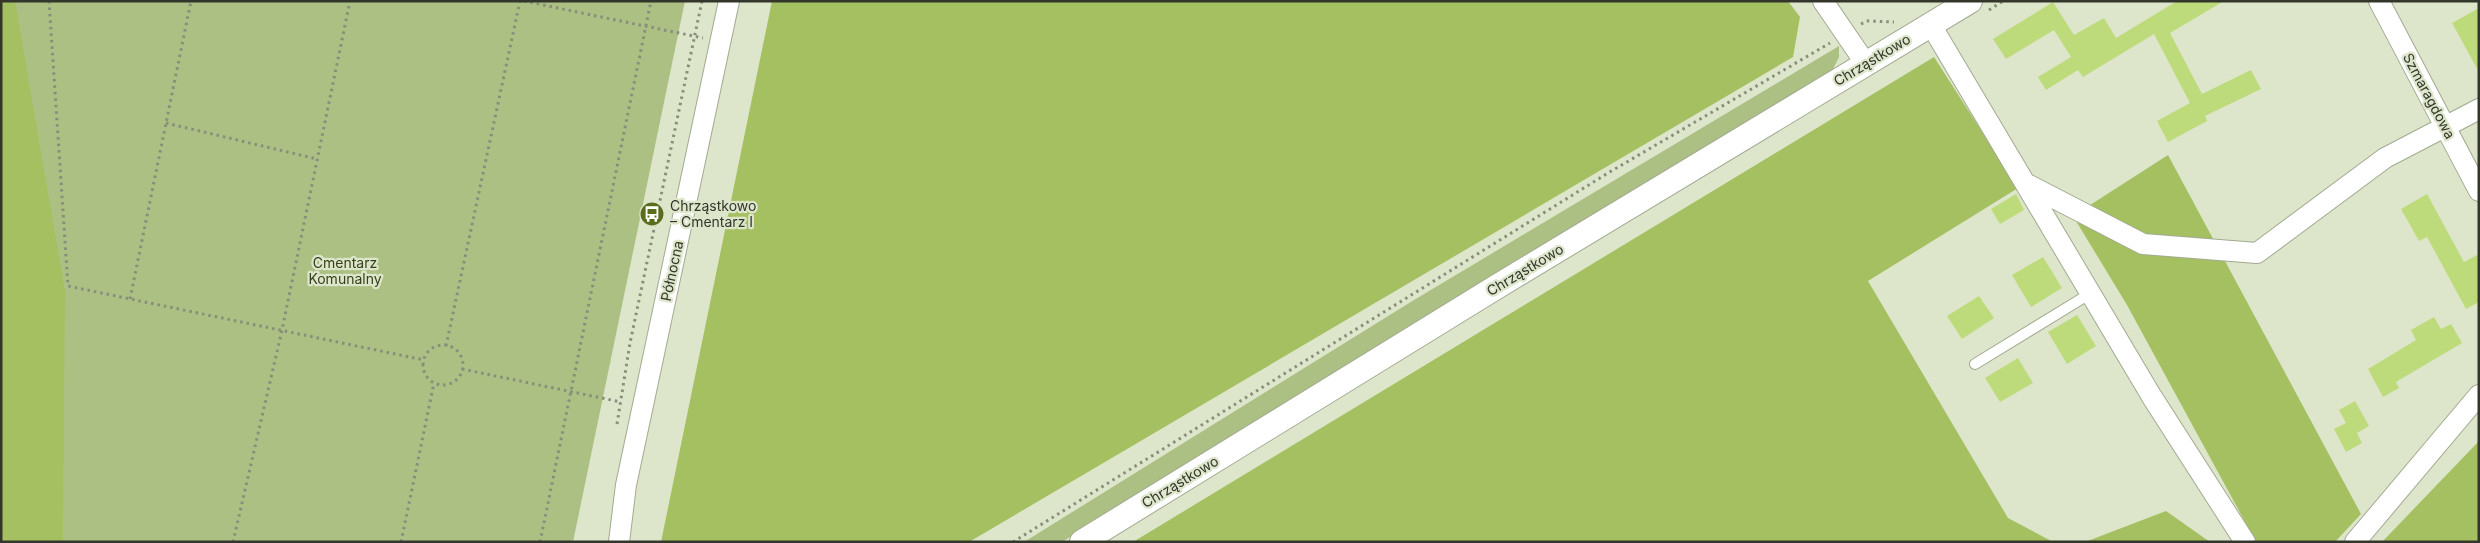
<svg xmlns="http://www.w3.org/2000/svg" width="2480" height="543" viewBox="0 0 2480 543" font-family="Inter,sans-serif">
	<style>
		.green { fill: #adc084 }
		.forest { fill: #a5c061 }
		.building { fill: #bedb7b }
		.lines { fill: none; stroke-linecap: round; stroke-linejoin: round }
		.service-casing { stroke: #a2aa91; stroke-width: 12 }
		.minor-casing { stroke: #a2aa91; stroke-width: 22 }
		.tertiary-casing { stroke: #a2aa91; stroke-width: 26 }
		.path { stroke: #878e7b; stroke-width: 3; stroke-dasharray: 2.5 4; stroke-linecap: butt }
		.service { stroke: #fff; stroke-width: 10 }
		.minor { stroke: #fff; stroke-width: 20 }
		.tertiary { stroke: #fff; stroke-width: 24 }
		.labels { text-anchor: middle; stroke-width: 4.5; stroke-linejoin: round; paint-order: stroke }
		.street-label { font-size: 14px; fill: #32362b; stroke: #dde6cb }
		.poi-label { font-size: 14px; fill: #32362b; stroke: #dde6cb; text-anchor: start }
		.park-label { font-size: 14px; fill: #36411a; stroke: #dde6cb }
	</style>
	<rect width="100%" height="100%" fill="#dde6cb"/>
	<path class="green" d="M 5,1 L 685,1 L 573,542 L 43,542 Z
		M 1839,46 L 1839,57 L 1832,71 L 1276,408 L 1062,542 L 1024,542 L 1414,300 Z"/>
	<path class="forest" d="M 1,1 L 15,1 L 65,291 L 63,542 L 1,542 Z
		M 772,1 L 1788,1 L 1800,17 L 1793,57 L 969,542 L 661,542 Z
		M 1934,57 L 2018,188 L 1868,281 L 2008,518 L 2053,542 L 1133,542 Z
		M 2168,155 L 2361,514 L 2335,542 L 2256,542 L 2127,305 L 2073,216 Z
		M 2479,441 L 2479,542 L 2382,542 Z
		M 2166,511 L 2210,542 L 2085,542 Z"/>
	<path class="building" d="M 2177,1 L 2224,1 L 2170,33 L 2202,94 L 2251,70 L 2261,89 L 2205,116 L 2207,121 L 2168,142 L 2157,121 L 2190,103 L 2154,34 L 2083,77 L 2078,70 L 2046,90 L 2038,77 L 2071,57 L 2054,30 L 2006,59 L 1993,39 L 2053,2 L 2074,35 L 2104,18 L 2116,38 Z
		M 2479,8 L 2479,72 L 2452,23 Z
		M 2016,194 L 2024,210 L 2000,224 L 1991,209 Z
		M 2427,194 L 2464,262 L 2479,254 L 2479,302 L 2466,309 L 2427,237 L 2419,241 L 2401,209 Z
		M 2043,257 L 2062,288 L 2031,307 L 2012,275 Z
		M 1979,296 L 1994,318 L 1962,339 L 1947,316 Z
		M 2077,315 L 2096,346 L 2067,364 L 2048,332 Z
		M 2434,317 L 2441,329 L 2451,324 L 2462,343 L 2396,382 L 2399,388 L 2383,397 L 2368,369 L 2416,340 L 2411,330 Z
		M 2018,358 L 2033,383 L 2000,402 L 1985,378 Z
		M 2355,401 L 2369,426 L 2357,433 L 2362,443 L 2346,452 L 2334,429 L 2346,423 L 2339,410 Z"/>
	<g class="lines">
		<defs>
			<path id="service" d="M 1975,364 L 2091,293"/>
			<path id="minor" d="M 1823,1 L 1866,64
				M 2379,1 L 2479,191
				M 1931,25 L 2152,397 L 2245,542
				M 2025,183 L 2143,244 L 2257,253 L 2385,158 L 2479,109
				M 619,542 L 626,485 L 729,1
				M 2355,542 L 2479,395"/>
			<path id="tertiary" d="M 1082,542 L 1498,286 L 1970,1"/>
		</defs>
		<use href="#service" class="service-casing"/>
		<use href="#minor" class="minor-casing"/>
		<use href="#tertiary" class="tertiary-casing"/>
		<path class="path" d="M 49,1 L 68,286 L 424,360
			M 524,1 L 703,38
			M 1989,10 L 2003,1
			M 1861,24 L 1867,21 L 1894,22
			M 166,123 L 317,159
			M 130,299 L 191,1
			M423 365a20 20 0 1 1 40 0a20 20 0 1 1-40 0Z
			M 446,346 L 520,1
			M 462,369 L 621,402
			M 617,424 L 630,343 L 702,1
			M 233,542 L 282,330 L 350,1
			M 401,542 L 434,383
			M 540,542 L 651,1
			M 1013,542 L 1608,173 L 1830,43"/>
		<use href="#service" class="service"/>
		<use href="#minor" class="minor"/>
		<use href="#tertiary" class="tertiary"/>
	</g>
	<defs>
		<symbol id="bus-disc" viewBox="-11 -11 22 22"><circle r="9.5" fill="#596d1c" stroke="#dde6cb"/><path d="M-5-6H5V4H4V6H2V4H-2V6H-4V4H-5ZM-3.5-4V0h7V-4ZM-3.5 1.2v1.5H-2V1.2ZM2 1.2v1.5H3.5V1.2Z" fill="#fff"/></symbol>
	</defs>
	<g fill-rule="evenodd">
		<use href="#bus-disc" x="638" y="200" width="28" height="28"/>
	</g>
	<g class="labels">
		<g class="street-label">
			<text transform="translate(1872 60) rotate(-31)" y="5">Chrząstkowo</text>
			<text transform="translate(2429 96) rotate(62)" y="5">Szmaragdowa</text>
			<text transform="translate(1525 270) rotate(-31)" y="5">Chrząstkowo</text>
			<text transform="translate(672 271) rotate(-78)" y="5">Północna</text>
			<text transform="translate(1180 482) rotate(-31)" y="5">Chrząstkowo</text>
		</g>
		<g class="poi-label">
			<text x="670" y="211">Chrząstkowo<tspan x="670" dy="16">– Cmentarz I</tspan></text>
		</g>
		<g class="park-label">
			<text x="345" y="268">Cmentarz<tspan x="345" dy="16">Komunalny</tspan></text>
		</g>
	</g>
	<rect width="2480" height="543" fill="none" stroke="#32362b" stroke-width="5"/>
</svg>
